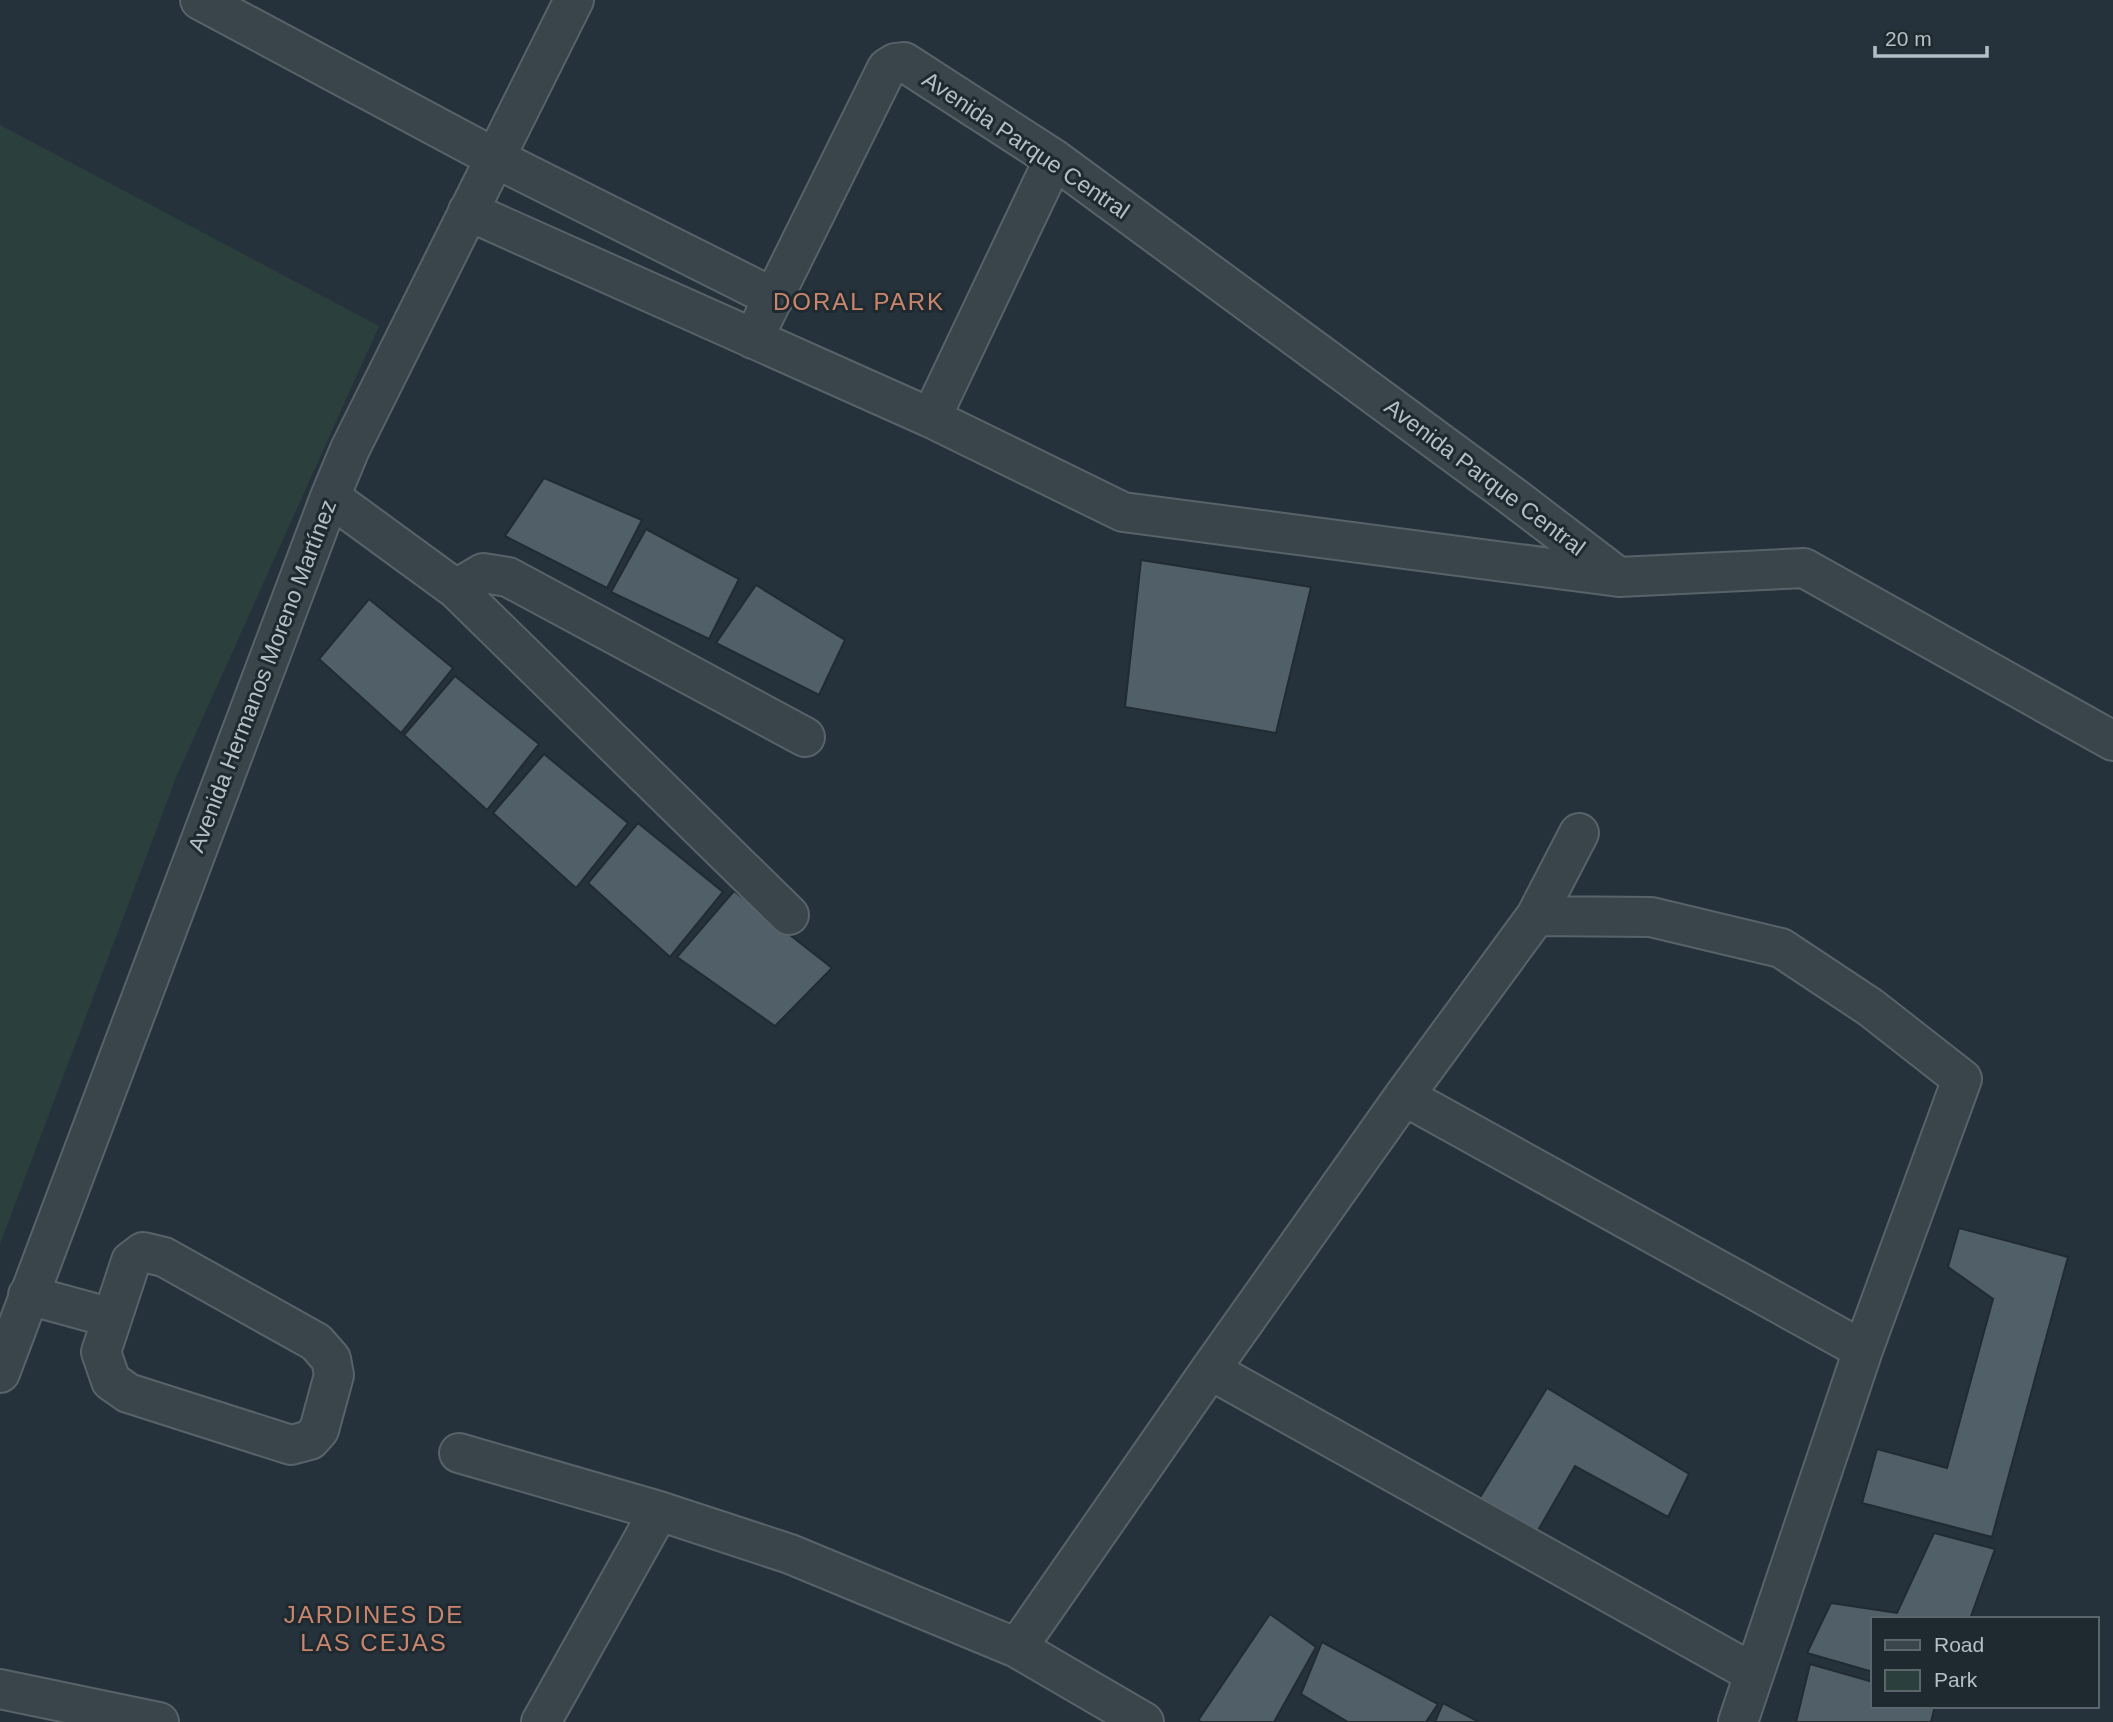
<svg xmlns="http://www.w3.org/2000/svg" width="2113" height="1722" viewBox="0 0 2113 1722" font-family="Arial,sans-serif">
	<style>
		.green { fill: #2b403d }
		.building { fill: #515f68; stroke: #212b32; stroke-width: 2 }
		.lines { fill: none; stroke-linecap: round; stroke-linejoin: round }
		.minor-casing { stroke: #586269; stroke-width: 42 }
		.minor { stroke: #39444b; stroke-width: 38 }
		.labels { text-anchor: middle; stroke-width: 6; stroke-linejoin: round; paint-order: stroke }
		.street-label { font-size: 23px; fill: #b5bfc6; stroke: #1f2930 }
		.neighbourhood-label { font-size: 24px; letter-spacing: 2px; fill: #ca866d; stroke: #1f2930 }
	</style>
	<rect width="100%" height="100%" fill="#26323b"/>
	<path class="green" d="M 0,125 L 379,326 L 177,775 L 0,1244 Z"/>
	<path class="building" d="M 544,478 L 642,520 L 607,588 L 505,536 Z
		M 646,529 L 739,579 L 709,639 L 611,592 Z
		M 1141,560 L 1311,587 L 1276,733 L 1125,707 Z
		M 756,585 L 845,640 L 819,695 L 716,643 Z
		M 369,599 L 453,668 L 401,733 L 319,659 Z
		M 455,676 L 539,744 L 487,810 L 404,735 Z
		M 544,754 L 628,823 L 576,888 L 493,813 Z
		M 638,823 L 723,892 L 670,957 L 588,883 Z
		M 734,891 L 832,968 L 775,1026 L 677,957 Z
		M 1959,1228 L 2068,1257 L 1992,1537 L 1862,1503 L 1877,1449 L 1947,1468 L 1993,1299 L 1948,1267 Z
		M 1547,1388 L 1689,1474 L 1668,1517 L 1575,1466 L 1533,1539 L 1479,1499 Z
		M 1934,1533 L 1995,1549 L 1970,1619 L 1873,1619 L 1873,1672 L 1807,1653 L 1831,1603 L 1897,1613 Z
		M 1270,1614 L 1316,1647 L 1274,1722 L 1200,1722 L 1199,1719 Z
		M 1322,1642 L 1438,1704 L 1426,1722 L 1348,1722 L 1301,1694 Z
		M 1810,1664 L 1873,1682 L 1873,1706 L 1935,1706 L 1931,1722 L 1796,1722 Z
		M 1443,1703 L 1479,1722 L 1435,1722 Z"/>
	<g class="lines">
		<defs>
			<path id="minor" d="M 200,0 L 495,158 L 774,298
				M 468,211 L 931,418 L 1123,512 L 1619,577 L 1804,568 L 2113,741
				M 753,339 L 887,68 L 895,63 L 904,62 L 1054,159 L 1512,496 L 1617,576
				M 931,418 L 1054,159
				M 330,497 L 456,589 L 789,915
				M 456,589 L 483,573 L 508,577 L 805,737
				M 1536,916 L 1651,917 L 1781,948 L 1870,1007 L 1962,1079 L 1863,1350 L 1738,1722
				M 1404,1096 L 1863,1350
				M 143,1252 L 164,1257 L 316,1342 L 331,1359 L 334,1375 L 319,1430 L 310,1440 L 291,1445 L 128,1393 L 111,1381 L 101,1352 L 131,1261 Z
				M 28,1295 L 112,1318
				M 1210,1370 L 1753,1673
				M 0,1373 L 330,497 L 350,449 L 574,0
				M 459,1453 L 659,1511 L 790,1554 L 1017,1648 L 1144,1722
				M 1017,1648 L 1210,1370 L 1404,1096 L 1536,916 L 1579,833
				M 0,1689 L 159,1722
				M 541,1722 L 659,1511"/>
		</defs>
		<use href="#minor" class="minor-casing"/>
		<use href="#minor" class="minor"/>
	</g>
	<g class="labels">
		<g class="street-label">
			<text transform="translate(1026 145) rotate(34)" y="8">Avenida Parque Central</text>
			<text transform="translate(1485 477) rotate(37)" y="8">Avenida Parque Central</text>
			<text transform="translate(262 676) rotate(-69)" y="8">Avenida Hermanos Moreno Martínez</text>
		</g>
		<g class="neighbourhood-label">
			<text x="859" y="310">DORAL PARK</text>
			<text x="374" y="1623">JARDINES DE<tspan x="374" dy="28">LAS CEJAS</tspan></text>
		</g>
	</g>
	<rect x="1871" y="1617" width="228" height="91" fill="#1f2930" stroke="#5b656c" stroke-width="2"/>
	<rect x="1885" y="1640" width="35" height="10" fill="#39444b" stroke="#5b656c" stroke-width="2"/>
	<text x="1934" y="1652" font-size="21" fill="#b5bfc6">Road</text>
	<rect x="1885" y="1670" width="35" height="21" fill="#2b403d" stroke="#5b656c" stroke-width="2"/>
	<text x="1934" y="1687" font-size="21" fill="#b5bfc6">Park</text>
	<path d="M1875 46v10h112v-10" fill="none" stroke="#b5bfc6" stroke-width="3.5"/>
	<text x="1885" y="46" font-size="21" fill="#b5bfc6" stroke="#1f2930" stroke-width="5" paint-order="stroke">20 m</text>
</svg>
